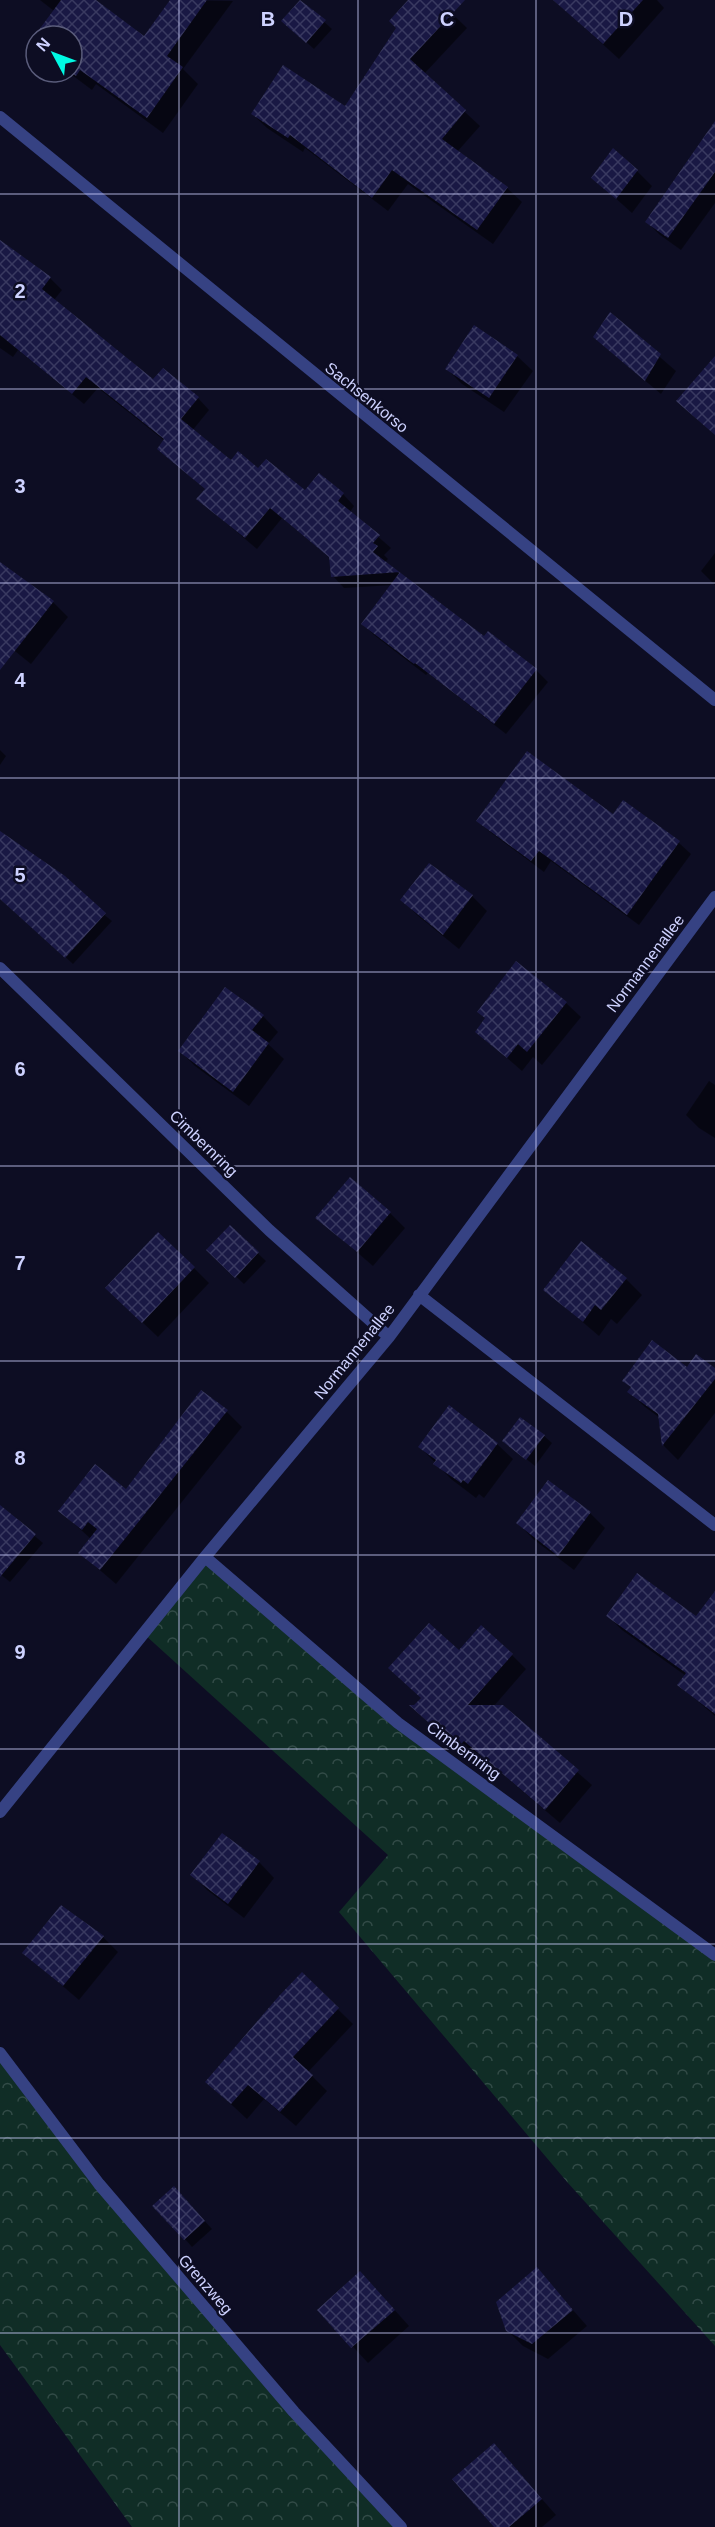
<svg xmlns="http://www.w3.org/2000/svg" width="715" height="2527" viewBox="0 0 715 2527" font-family="Arial,sans-serif">
	<style>
		.forest { fill: url(#forest-crowns) }
		.shadow { fill: #0007 }
		.building { fill: url(#building-cross-hatch) }
		.lines { fill: none; stroke-linecap: round; stroke-linejoin: round }
		.minor { stroke: #364283; stroke-width: 12 }
		.grid { fill: none; stroke: #ced2ff; stroke-width: 1.5; stroke-opacity: 0.55 }
		.labels { text-anchor: middle; stroke-width: 5; stroke-linejoin: round; paint-order: stroke }
		.street-label { font-size: 16px; fill: #ced2ff; stroke: #0d0d23 }
		.grid-label { font-size: 20px; text-anchor: middle; font-weight: bold; fill: #ced2ff; stroke: #0d0d23; stroke-width: 5; stroke-linejoin: round; paint-order: stroke }
	</style>
	<defs>
		<pattern id="forest-crowns" width="20" height="18" patternUnits="userSpaceOnUse" patternTransform="scale(1.5)"><rect width="20" height="18" fill="#102d26"/><path d="M2 6a3 3 0 1 1 6 0M12 15a3 3 0 1 1 6 0" fill="none" stroke="#324b47"/></pattern>
		<pattern id="building-cross-hatch" width="8" height="8" patternUnits="userSpaceOnUse" patternTransform="scale(1.5)"><rect width="8" height="8" fill="#191844"/><path d="M0 0l8 8M0 8l8-8" fill="none" stroke="#393960"/></pattern>
	</defs>
	<rect width="100%" height="100%" fill="#0d0d23"/>
	<path class="forest" d="M 205,1557 L 398,1723 L 715,1955 L 715,2346 L 568,2183 L 339,1912 L 388,1855 L 144,1634 Z
		M 0,2053 L 99,2184 L 401,2527 L 132,2527 L 0,2345 Z"/>
	<path class="shadow" d="M 40,0 L 93,0 L 144,38 L 172,0 L 233,1 L 183,69 L 198,84 L 163,133 L 96,84 L 92,90 L 68,72 L 72,72 L 72,36 L 36,36 L 36,45 L 32,41 L 54,11 Z
		M 410,0 L 438,0 L 467,28 L 424,74 L 480,126 L 457,152 L 507,188 L 522,202 L 493,244 L 408,184 L 388,211 L 305,148 L 303,152 L 267,128 L 252,114 L 345,108 L 398,28 Z
		M 554,0 L 657,0 L 664,8 L 619,59 Z
		M 301,1 L 332,29 L 314,49 L 283,21 Z
		M 715,159 L 715,203 L 681,250 L 660,235 L 647,222 Z
		M 637,171 L 652,186 L 632,213 L 593,178 Z
		M 0,242 L 50,278 L 62,290 L 54,300 L 154,381 L 163,370 L 198,398 L 209,410 L 192,431 L 231,462 L 258,470 L 305,492 L 343,494 L 354,506 L 350,512 L 391,548 L 384,555 L 388,559 L 385,562 L 484,638 L 488,633 L 536,670 L 548,682 L 506,734 L 428,673 L 426,675 L 374,635 L 363,624 L 393,585 L 344,588 L 333,576 L 331,558 L 282,518 L 257,549 L 198,499 L 206,490 L 159,449 L 165,441 L 98,388 L 84,404 L 18,350 L 13,357 L 0,348 Z
		M 610,314 L 676,371 L 661,394 L 611,352 Z
		M 475,327 L 517,356 L 533,371 L 504,412 L 462,384 L 447,369 Z
		M 715,553 L 715,585 L 701,571 Z
		M 53,602 L 68,617 L 31,664 L 0,639 L 0,606 Z
		M 0,750 L 6,756 L 0,765 Z
		M 623,802 L 679,843 L 691,854 L 639,925 L 551,861 L 544,872 L 490,832 L 478,821 L 614,816 Z
		M 0,832 L 112,921 L 73,964 L 30,925 L 0,889 Z
		M 472,896 L 487,911 L 459,949 L 417,915 L 402,900 Z
		M 517,964 L 566,1003 L 581,1017 L 542,1065 L 533,1057 L 522,1071 L 477,1032 L 486,1019 Z
		M 263,1016 L 278,1032 L 268,1044 L 284,1059 L 249,1106 L 195,1066 L 180,1051 Z
		M 709,1081 L 715,1085 L 715,1138 L 699,1128 L 686,1115 Z
		M 390,1213 L 405,1228 L 373,1266 L 317,1218 Z
		M 230,1227 L 266,1261 L 244,1284 L 208,1250 Z
		M 581,1243 L 626,1279 L 642,1295 L 617,1324 L 611,1319 L 599,1336 L 545,1290 Z
		M 194,1268 L 209,1283 L 158,1337 L 122,1303 Z
		M 687,1369 L 715,1370 L 715,1413 L 678,1460 L 664,1446 L 660,1418 L 645,1407 L 629,1392 L 632,1388 L 624,1381 Z
		M 449,1407 L 497,1444 L 513,1459 L 484,1498 L 479,1494 L 476,1498 L 451,1479 L 420,1447 Z
		M 227,1412 L 242,1427 L 116,1584 L 80,1553 L 91,1539 L 60,1511 L 127,1491 Z
		M 544,1436 L 552,1443 L 535,1466 L 504,1441 Z
		M 0,1507 L 43,1543 L 10,1582 L 0,1574 Z
		M 590,1513 L 605,1528 L 574,1570 L 533,1539 L 518,1523 Z
		M 715,1593 L 715,1716 L 679,1685 L 686,1676 L 622,1630 L 608,1616 L 697,1618 Z
		M 459,1652 L 512,1655 L 526,1669 L 493,1707 L 502,1707 L 592,1785 L 560,1823 L 479,1754 L 471,1761 L 415,1707 Z
		M 259,1862 L 274,1878 L 244,1918 L 207,1890 L 192,1874 Z
		M 103,1937 L 118,1952 L 79,2000 L 24,1953 Z
		M 302,1974 L 353,2024 L 308,2072 L 327,2091 L 296,2126 L 264,2099 L 247,2119 L 207,2082 Z
		M 182,2196 L 212,2229 L 192,2247 L 185,2239 Z
		M 537,2269 L 587,2326 L 548,2359 L 523,2346 L 507,2330 Z
		M 375,2288 L 409,2326 L 368,2363 L 319,2310 Z
		M 494,2445 L 556,2515 L 542,2527 L 496,2527 Z"/>
	<path class="building" d="M 61,0 L 96,0 L 144,36 L 170,0 L 207,0 L 167,56 L 183,67 L 147,118 L 80,70 L 76,76 L 71,72 L 72,36 L 36,36 L 36,46 L 30,42 Z
		M 300,0 L 326,20 L 306,43 L 281,21 Z
		M 408,0 L 465,0 L 410,59 L 466,110 L 442,139 L 508,187 L 477,230 L 392,170 L 372,198 L 290,135 L 288,138 L 251,114 L 283,65 L 345,106 L 396,28 L 389,21 Z
		M 553,0 L 643,0 L 603,44 Z
		M 715,121 L 715,172 L 668,238 L 645,222 Z
		M 613,148 L 638,170 L 616,199 L 591,178 Z
		M 0,240 L 51,277 L 42,289 L 153,379 L 163,368 L 199,397 L 181,419 L 231,460 L 238,451 L 258,468 L 266,459 L 305,490 L 319,473 L 344,493 L 338,501 L 380,535 L 373,543 L 378,546 L 373,552 L 484,636 L 488,631 L 537,669 L 494,724 L 415,663 L 414,664 L 361,624 L 400,572 L 331,577 L 329,557 L 270,508 L 245,538 L 196,499 L 205,489 L 157,449 L 164,439 L 86,377 L 72,394 L 0,335 Z
		M 610,312 L 661,354 L 645,381 L 593,337 Z
		M 474,325 L 518,355 L 489,398 L 445,369 Z
		M 715,356 L 715,435 L 676,401 Z
		M 0,562 L 54,601 L 0,670 Z
		M 527,751 L 613,814 L 623,800 L 680,841 L 627,915 L 539,851 L 531,861 L 476,821 Z
		M 0,831 L 65,876 L 106,913 L 65,958 L 0,899 Z
		M 429,863 L 473,895 L 443,935 L 400,900 Z
		M 516,961 L 567,1002 L 527,1052 L 518,1044 L 507,1058 L 475,1032 L 485,1018 L 477,1012 Z
		M 225,987 L 264,1015 L 252,1030 L 269,1043 L 233,1092 L 178,1051 Z
		M 350,1177 L 391,1212 L 357,1252 L 315,1218 Z
		M 230,1225 L 259,1252 L 235,1278 L 206,1250 Z
		M 158,1232 L 195,1267 L 142,1323 L 105,1288 Z
		M 581,1241 L 627,1278 L 601,1310 L 595,1305 L 583,1322 L 543,1290 Z
		M 652,1340 L 687,1367 L 696,1354 L 715,1368 L 715,1379 L 662,1446 L 658,1414 L 627,1392 L 631,1387 L 622,1381 Z
		M 201,1390 L 228,1410 L 100,1570 L 78,1553 L 97,1529 L 88,1522 L 82,1530 L 58,1511 L 95,1464 L 126,1489 Z
		M 449,1405 L 498,1443 L 468,1484 L 463,1480 L 461,1483 L 433,1464 L 436,1460 L 418,1447 Z
		M 520,1417 L 545,1435 L 526,1460 L 502,1441 Z
		M 548,1480 L 591,1512 L 558,1556 L 516,1523 Z
		M 0,1505 L 36,1534 L 0,1577 Z
		M 637,1573 L 696,1616 L 715,1591 L 715,1714 L 677,1685 L 686,1673 L 606,1616 Z
		M 429,1623 L 459,1650 L 481,1625 L 513,1654 L 468,1705 L 503,1705 L 579,1770 L 545,1810 L 464,1741 L 457,1748 L 409,1705 L 414,1705 L 421,1698 L 388,1668 Z
		M 222,1833 L 260,1861 L 228,1904 L 190,1875 Z
		M 61,1905 L 104,1936 L 63,1986 L 22,1953 Z
		M 302,1972 L 339,2008 L 293,2057 L 313,2075 L 280,2112 L 248,2085 L 231,2104 L 205,2082 L 279,1996 Z
		M 174,2186 L 205,2221 L 184,2240 L 152,2206 Z
		M 537,2267 L 573,2310 L 532,2344 L 506,2331 L 496,2302 Z
		M 360,2271 L 395,2310 L 351,2348 L 317,2310 Z
		M 494,2443 L 542,2499 L 509,2527 L 494,2527 L 452,2479 Z"/>
	<g class="lines">
		<path class="minor" d="M 0,117 L 715,700
			M 0,968 L 269,1230 L 389,1337
			M 419,1295 L 715,1525
			M 205,1557 L 398,1723 L 715,1955
			M 0,1812 L 205,1557 L 389,1337 L 715,897
			M 0,2053 L 99,2184 L 294,2412 L 401,2527"/>
	</g>
	<path class="grid" d="M 179,0 L 179,2527M 358,0 L 358,2527M 536,0 L 536,2527M 0,194 L 715,194M 0,389 L 715,389M 0,583 L 715,583M 0,778 L 715,778M 0,972 L 715,972M 0,1166 L 715,1166M 0,1361 L 715,1361M 0,1555 L 715,1555M 0,1749 L 715,1749M 0,1944 L 715,1944M 0,2138 L 715,2138M 0,2333 L 715,2333"/>
	<g class="labels">
		<g class="street-label">
			<text transform="translate(367 397) rotate(39)" y="6">Sachsenkorso</text>
			<text transform="translate(645 963) rotate(-53)" y="6">Normannenallee</text>
			<text transform="translate(204 1143) rotate(44)" y="6">Cimbernring</text>
			<text transform="translate(354 1351) rotate(-51)" y="6">Normannenallee</text>
			<text transform="translate(464 1750) rotate(36)" y="6">Cimbernring</text>
			<text transform="translate(206 2284) rotate(49)" y="6">Grenzweg</text>
		</g>
	</g>
	<g class="grid-label">
		<text x="268" y="26">B</text>
		<text x="447" y="26">C</text>
		<text x="626" y="26">D</text>
		<text x="20" y="298">2</text>
		<text x="20" y="493">3</text>
		<text x="20" y="687">4</text>
		<text x="20" y="882">5</text>
		<text x="20" y="1076">6</text>
		<text x="20" y="1270">7</text>
		<text x="20" y="1465">8</text>
		<text x="20" y="1659">9</text>
	</g>
	<g transform="translate(54 54) rotate(311)"><circle r="28" fill="#0d0d23" stroke="#5a5c7b" stroke-width="1.5"/>
	<path d="M0-4.5L10 22L0 15L-10 22Z" fill="#00f9e3"/>
	<text y="-9" font-size="16" font-weight="bold" text-anchor="middle" fill="#ced2ff">N</text>
	</g>
</svg>
